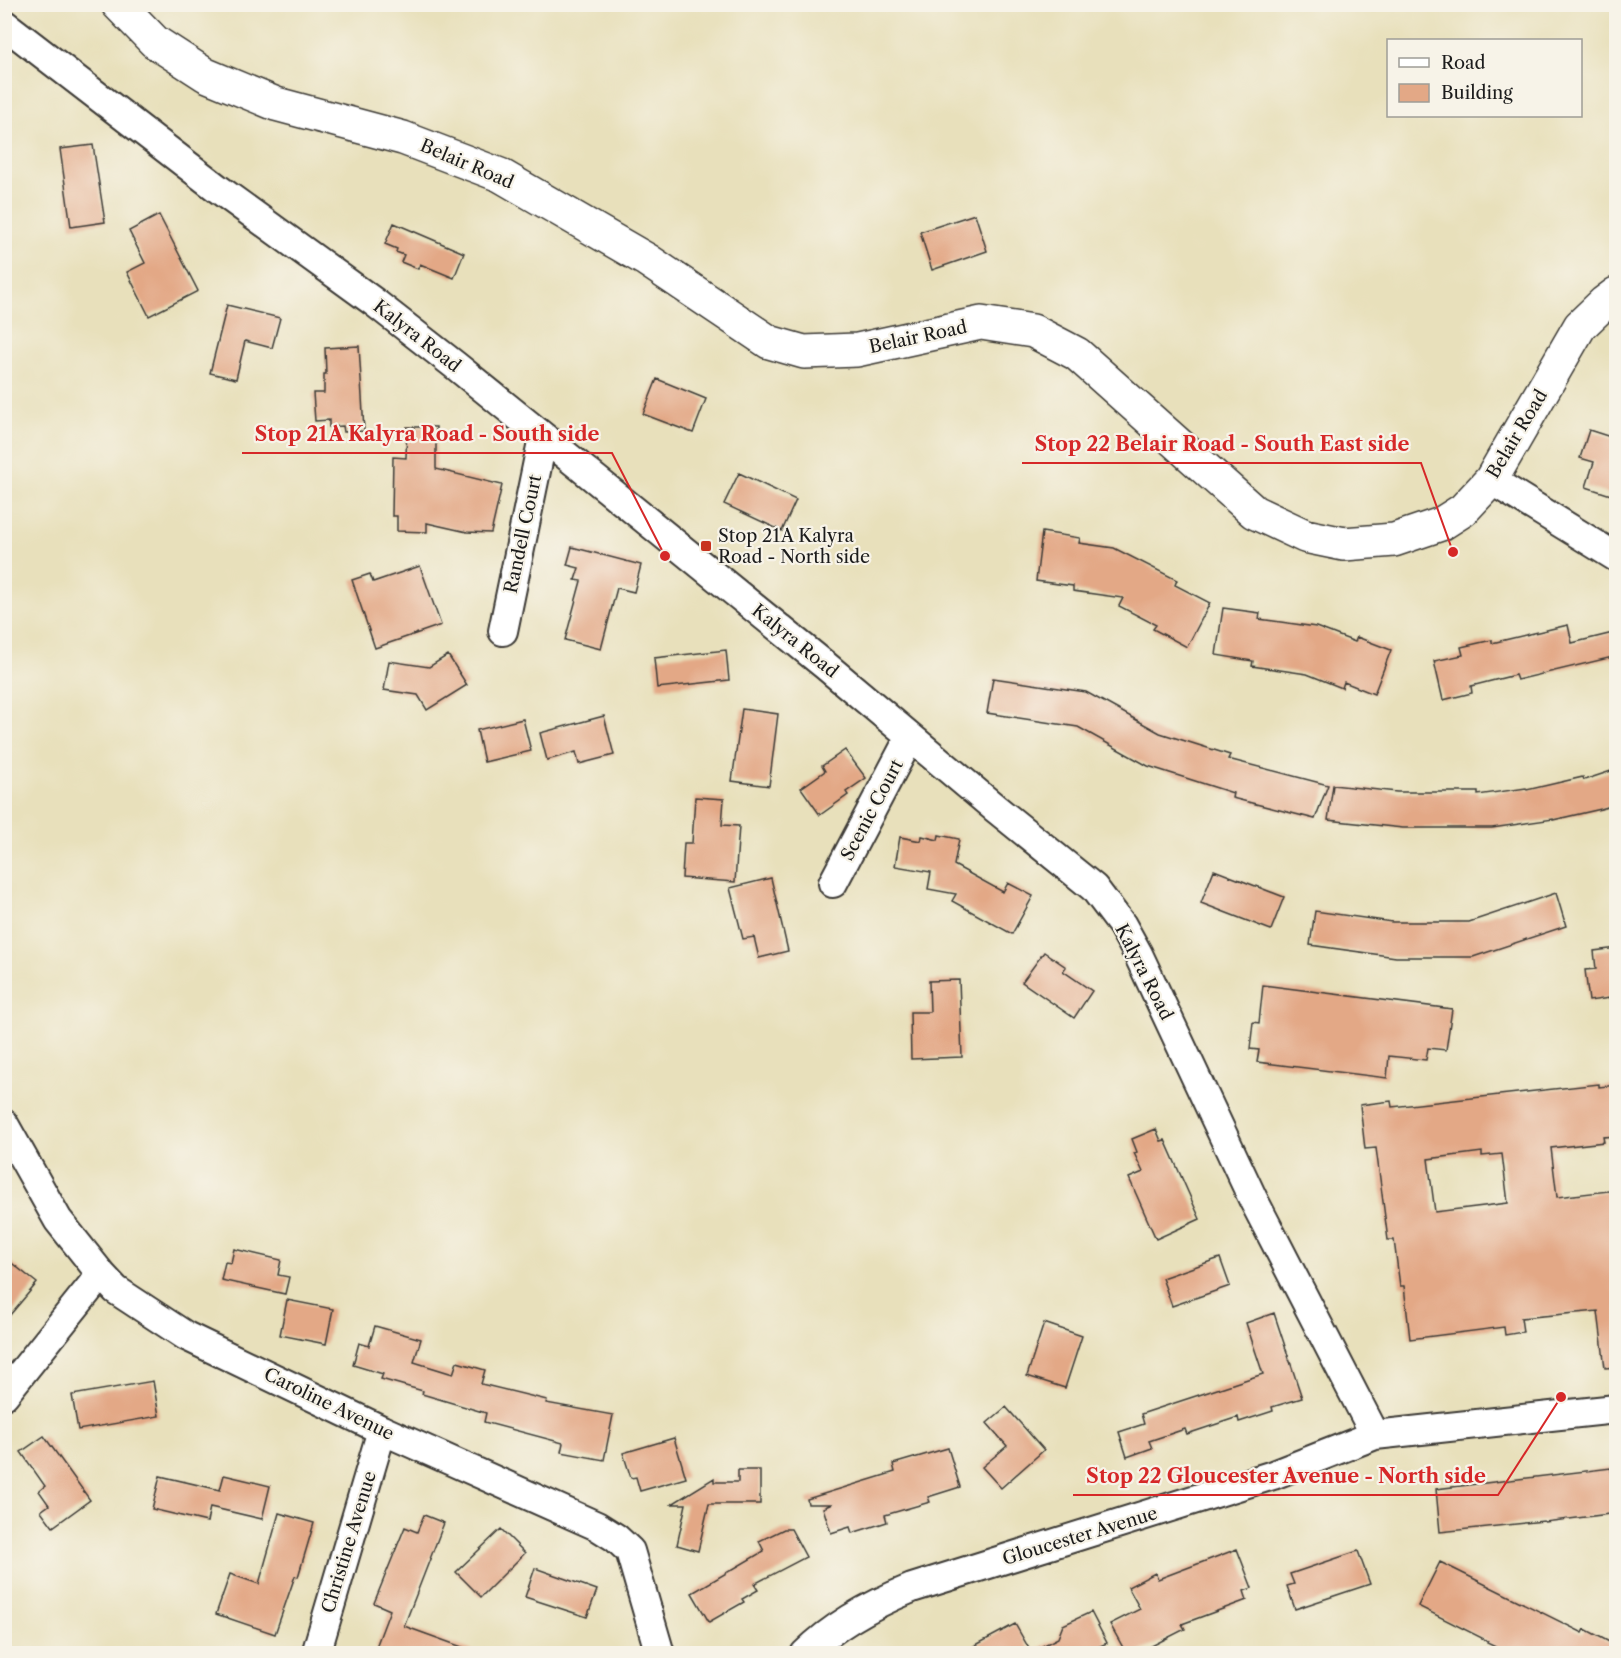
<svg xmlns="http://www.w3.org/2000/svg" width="1621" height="1658" viewBox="0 0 1621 1658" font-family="'Libre Caslon Text',serif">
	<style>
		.building { fill: #e3a886; fill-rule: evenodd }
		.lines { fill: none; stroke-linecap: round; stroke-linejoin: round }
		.minor-casing { stroke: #3b3934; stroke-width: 32 }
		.major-casing { stroke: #3b3934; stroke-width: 36 }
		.minor { stroke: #fff; stroke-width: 28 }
		.major { stroke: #fff; stroke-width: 33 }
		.poi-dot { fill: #c8321e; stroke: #f7f3e8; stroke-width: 2 }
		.labels { text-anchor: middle; stroke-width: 4.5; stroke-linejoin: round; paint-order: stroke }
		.street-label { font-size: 18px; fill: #1c1c1c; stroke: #f7f3e8 }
		.poi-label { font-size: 18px; fill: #1c1c1c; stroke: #f7f3e8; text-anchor: start }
		.leader { fill: none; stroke: #d62828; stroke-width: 2 }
		.callout-dot { fill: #d62828; stroke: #f7f3e8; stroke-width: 2 }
		.callout-label { font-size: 20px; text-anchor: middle; font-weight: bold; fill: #d62828; stroke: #f7f3e8; stroke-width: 4.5; stroke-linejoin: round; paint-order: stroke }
	</style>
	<rect width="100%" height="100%" fill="#f7f3e8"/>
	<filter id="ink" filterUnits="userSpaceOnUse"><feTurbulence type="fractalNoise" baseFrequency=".0167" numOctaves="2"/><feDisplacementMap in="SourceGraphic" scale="12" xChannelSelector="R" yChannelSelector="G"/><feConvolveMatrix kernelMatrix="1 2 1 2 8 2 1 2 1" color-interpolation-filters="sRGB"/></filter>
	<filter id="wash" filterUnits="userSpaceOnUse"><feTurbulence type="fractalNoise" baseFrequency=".008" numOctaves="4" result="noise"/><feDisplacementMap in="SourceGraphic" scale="24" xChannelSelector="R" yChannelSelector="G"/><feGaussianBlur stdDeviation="1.35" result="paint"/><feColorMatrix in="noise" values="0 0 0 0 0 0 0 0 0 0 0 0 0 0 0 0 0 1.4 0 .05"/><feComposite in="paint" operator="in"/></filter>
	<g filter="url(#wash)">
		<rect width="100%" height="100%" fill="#e8e0bb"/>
		<g id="blocks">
			<path class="building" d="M 93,145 L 105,222 L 71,227 L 60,149 Z
				M 975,214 L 987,251 L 932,270 L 920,232 Z
				M 159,215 L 198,291 L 149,316 L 127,272 L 145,263 L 129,231 Z
				M 394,223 L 464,253 L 454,278 L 420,264 L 418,269 L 401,262 L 404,255 L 396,252 L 397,249 L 385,244 Z
				M 227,305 L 280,318 L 272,348 L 245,341 L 236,379 L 210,373 Z
				M 359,346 L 364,431 L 344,432 L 343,426 L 329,427 L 329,420 L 315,421 L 313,393 L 324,393 L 324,374 L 326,374 L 325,348 Z
				M 657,379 L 706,399 L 693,433 L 643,414 Z
				M 407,427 L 436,427 L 436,469 L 502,485 L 491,533 L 467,532 L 427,523 L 427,532 L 397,531 L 397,516 L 392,516 L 393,457 L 406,458 Z
				M 1589,430 L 1617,439 L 1617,497 L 1586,487 L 1594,462 L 1580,458 Z
				M 739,473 L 796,500 L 782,531 L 724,504 Z
				M 1042,532 L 1080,538 L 1079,543 L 1114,548 L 1177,580 L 1175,585 L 1210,603 L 1187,647 L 1153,629 L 1156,625 L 1119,606 L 1123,598 L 1073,591 L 1073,586 L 1036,581 Z
				M 572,547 L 641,565 L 634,592 L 617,588 L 601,649 L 565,640 L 581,581 L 575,580 L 579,568 L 567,565 Z
				M 420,566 L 441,625 L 375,648 L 352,580 L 370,574 L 373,582 Z
				M 1223,608 L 1260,613 L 1259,619 L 1316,627 L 1355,642 L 1357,637 L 1391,650 L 1374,694 L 1344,682 L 1342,688 L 1307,674 L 1252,666 L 1253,661 L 1216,655 Z
				M 1568,625 L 1572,643 L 1617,632 L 1617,656 L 1517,680 L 1515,675 L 1471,686 L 1472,693 L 1443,700 L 1434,661 L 1463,655 L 1461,647 L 1492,640 L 1492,643 Z
				M 726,650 L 729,680 L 657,688 L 654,658 Z
				M 448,655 L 467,685 L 427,710 L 418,695 L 384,690 L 389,661 L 429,667 Z
				M 993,678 L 1086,692 L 1160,733 L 1230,755 L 1228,759 L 1328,785 L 1315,819 L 1232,798 L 1233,793 L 1148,766 L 1078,727 L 987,713 Z
				M 742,709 L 778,714 L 769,786 L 732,781 Z
				M 604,716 L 614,755 L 579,764 L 576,752 L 547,760 L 540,733 Z
				M 523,719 L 531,751 L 484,762 L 477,730 Z
				M 845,750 L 866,778 L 846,792 L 848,795 L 820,815 L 801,788 L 825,771 L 822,766 Z
				M 1617,769 L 1617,804 L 1601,809 L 1553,820 L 1553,819 L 1492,828 L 1403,828 L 1328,820 L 1333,785 L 1397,792 L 1478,792 L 1478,795 L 1526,788 L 1527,790 L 1583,777 L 1584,780 Z
				M 695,797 L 724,799 L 722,825 L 739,826 L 735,882 L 682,878 L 684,843 L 692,843 Z
				M 939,835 L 959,839 L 954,865 L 1003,892 L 1008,883 L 1033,896 L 1012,934 L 952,901 L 956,894 L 928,889 L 931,872 L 895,866 L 900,837 L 921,841 L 922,836 L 938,840 Z
				M 1214,870 L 1284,897 L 1271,930 L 1201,903 Z
				M 771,878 L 788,951 L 759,958 L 754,937 L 743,939 L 730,888 Z
				M 1556,893 L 1566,926 L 1473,957 L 1396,957 L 1310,945 L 1315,911 L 1392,922 L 1469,922 Z
				M 1617,948 L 1617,997 L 1589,1001 L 1585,970 L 1596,969 L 1594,951 Z
				M 1044,952 L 1066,967 L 1063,971 L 1092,991 L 1074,1018 L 1022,982 Z
				M 959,980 L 962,1057 L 911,1059 L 910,1012 L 930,1012 L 929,981 Z
				M 1263,985 L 1452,1009 L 1446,1050 L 1428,1048 L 1426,1060 L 1389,1056 L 1387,1078 L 1257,1062 L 1259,1050 L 1250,1049 L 1253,1022 L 1259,1023 Z
				M 1599,1084 L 1599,1087 L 1617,1085 L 1617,1136 L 1603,1137 L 1604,1142 L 1551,1148 L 1557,1197 L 1617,1190 L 1617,1367 L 1605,1368 L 1598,1311 L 1521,1318 L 1523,1332 L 1505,1335 L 1504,1327 L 1410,1339 L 1404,1286 L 1400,1286 L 1394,1240 L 1388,1240 L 1376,1148 L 1365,1149 L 1360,1105 L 1391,1101 L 1392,1107 ZM 1482,1152 L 1482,1156 L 1502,1154 L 1508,1203 L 1435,1212 L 1428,1159 Z
				M 1156,1129 L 1161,1141 L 1165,1140 L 1200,1219 L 1156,1239 L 1129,1178 L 1143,1172 L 1134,1153 L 1137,1152 L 1132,1139 Z
				M 234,1249 L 281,1260 L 278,1275 L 289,1277 L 285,1294 L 221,1280 L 225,1262 L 231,1263 Z
				M 4,1257 L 37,1283 L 4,1322 Z
				M 1220,1258 L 1230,1286 L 1172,1306 L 1162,1278 Z
				M 287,1300 L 333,1309 L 326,1344 L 280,1335 Z
				M 1274,1313 L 1302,1398 L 1272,1407 L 1273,1411 L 1239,1422 L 1238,1417 L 1187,1434 L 1185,1429 L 1149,1441 L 1152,1448 L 1127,1457 L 1119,1432 L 1144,1424 L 1141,1414 L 1263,1374 L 1246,1323 Z
				M 1044,1323 L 1082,1336 L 1065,1388 L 1027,1376 Z
				M 375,1326 L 421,1339 L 414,1362 L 453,1374 L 457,1362 L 485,1370 L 481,1384 L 547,1400 L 546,1403 L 613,1415 L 604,1460 L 561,1452 L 563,1443 L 484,1422 L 486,1413 L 422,1394 L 423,1391 L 381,1379 L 383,1374 L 353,1365 L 359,1343 L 369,1346 Z
				M 153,1381 L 159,1416 L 78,1430 L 72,1395 Z
				M 1006,1407 L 1044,1450 L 1001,1488 L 982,1467 L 1007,1446 L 987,1423 Z
				M 44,1436 L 90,1500 L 53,1527 L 41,1511 L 49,1505 L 39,1491 L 45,1486 L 21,1452 Z
				M 674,1438 L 686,1478 L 640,1491 L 636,1477 L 631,1478 L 623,1453 Z
				M 948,1448 L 960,1487 L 928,1497 L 930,1502 L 885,1515 L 887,1522 L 852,1533 L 850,1527 L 831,1533 L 823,1508 L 832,1504 L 808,1504 L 807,1499 L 895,1472 L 893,1464 Z
				M 1611,1468 L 1617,1513 L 1545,1522 L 1544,1521 L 1440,1532 L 1436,1489 Z
				M 738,1470 L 760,1470 L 760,1504 L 709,1504 L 698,1551 L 677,1545 L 686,1504 L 672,1504 L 714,1478 L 714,1482 L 738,1482 Z
				M 224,1475 L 270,1486 L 262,1519 L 210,1507 L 207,1522 L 152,1509 L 160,1476 L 220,1490 Z
				M 279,1513 L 314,1523 L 298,1577 L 295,1576 L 275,1634 L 216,1614 L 230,1574 L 259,1584 Z
				M 424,1515 L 444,1523 L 404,1626 L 473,1651 L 473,1653 L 374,1653 L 380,1648 L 376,1647 L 390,1610 L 374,1603 L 405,1527 L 417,1532 Z
				M 501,1529 L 525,1553 L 481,1597 L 456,1572 Z
				M 784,1529 L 791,1529 L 806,1557 L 754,1584 L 758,1590 L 742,1599 L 744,1602 L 709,1622 L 692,1593 L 764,1551 L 759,1541 Z
				M 1237,1549 L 1252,1588 L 1244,1591 L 1247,1600 L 1182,1624 L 1185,1629 L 1138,1653 L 1126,1653 L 1110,1624 L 1140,1609 L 1128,1587 L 1155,1573 L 1158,1579 Z
				M 1358,1551 L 1370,1584 L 1295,1609 L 1287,1586 L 1294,1584 L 1290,1574 Z
				M 1440,1562 L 1583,1633 L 1585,1629 L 1617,1646 L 1617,1653 L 1508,1653 L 1487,1643 L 1488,1641 L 1418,1606 Z
				M 535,1568 L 597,1590 L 587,1617 L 525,1597 Z
				M 1091,1612 L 1107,1643 L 1085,1653 L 961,1653 L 1015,1624 L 1031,1652 L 1058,1638 L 1063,1625 Z"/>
		</g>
	</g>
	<g filter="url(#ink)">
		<use href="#blocks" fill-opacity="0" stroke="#3b3934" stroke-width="1.5"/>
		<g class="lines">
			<defs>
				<path id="minor" d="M 4,24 L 217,188 L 374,302 L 456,366 L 826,666 L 995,808 L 1094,888 L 1122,925 L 1138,954 L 1253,1199 L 1375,1435
					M 1491,480 L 1616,557
					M 503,631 L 543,437
					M 833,883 L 910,737
					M 4,1124 L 58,1220 L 101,1274 L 116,1290 L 186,1336 L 382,1430 L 597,1526 L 616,1538 L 630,1551 L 660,1654
					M 4,1395 L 101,1274
					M 316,1654 L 382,1430
					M 805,1654 C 835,1624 873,1604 912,1588 L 1273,1475 L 1375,1435 L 1616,1409"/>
				<path id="major" d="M 118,4 L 155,42 L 206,75 L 276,104 L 403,138 L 500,175 L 647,260 L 769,342 L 804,352 L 857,350 L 981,323 L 1033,331 L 1077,354 L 1254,512 L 1305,536 L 1344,544 L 1394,540 L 1441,524 L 1463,510 L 1491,480 L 1580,326 L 1604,303 L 1616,294"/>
			</defs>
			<use href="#minor" class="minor-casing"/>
			<use href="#major" class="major-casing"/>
			<use href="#minor" class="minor"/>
			<use href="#major" class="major"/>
		</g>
	</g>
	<rect class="poi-dot" x="700" y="540" width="12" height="12" rx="3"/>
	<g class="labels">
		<g class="street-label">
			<text transform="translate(467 164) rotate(23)" y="6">Belair Road</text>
			<text transform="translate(417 336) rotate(38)" y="6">Kalyra Road</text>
			<text transform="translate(918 337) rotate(-12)" y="6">Belair Road</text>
			<text transform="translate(1517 434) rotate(-59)" y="6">Belair Road</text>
			<text transform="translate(523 534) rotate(-78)" y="6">Randell Court</text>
			<text transform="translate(795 641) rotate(39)" y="6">Kalyra Road</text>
			<text transform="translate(872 810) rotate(-62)" y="6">Scenic Court</text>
			<text transform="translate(1144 972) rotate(63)" y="6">Kalyra Road</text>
			<text transform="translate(329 1404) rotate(26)" y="6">Caroline Avenue</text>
			<text transform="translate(1080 1536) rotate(-17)" y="6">Gloucester Avenue</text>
			<text transform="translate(349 1542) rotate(-73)" y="6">Christine Avenue</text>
		</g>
		<g class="poi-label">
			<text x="718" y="542">Stop 21A Kalyra<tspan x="718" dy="21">Road - North side</tspan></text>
		</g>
	</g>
	<path class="leader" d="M665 556L612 453H242M1453 552L1421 463H1022M1561 1397L1498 1495H1073"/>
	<g class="callout-dot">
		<circle cx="665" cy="556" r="6"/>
		<circle cx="1453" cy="552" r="6"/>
		<circle cx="1561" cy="1397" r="6"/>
	</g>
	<g class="callout-label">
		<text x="427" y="441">Stop 21A Kalyra Road - South side</text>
		<text x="1222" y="451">Stop 22 Belair Road - South East side</text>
		<text x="1286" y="1483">Stop 22 Gloucester Avenue - North side</text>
	</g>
	<rect width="1621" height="1658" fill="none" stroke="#f7f3e8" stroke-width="24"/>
	<rect x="1387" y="39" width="195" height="78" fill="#f7f3e8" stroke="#9f9d96" stroke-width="1.5"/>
	<rect x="1399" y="58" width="30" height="9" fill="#ffffff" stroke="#9f9d96" stroke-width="1.5"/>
	<text x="1441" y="69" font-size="18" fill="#1c1c1c">Road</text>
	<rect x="1399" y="84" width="30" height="18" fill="#e3a886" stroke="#9f9d96" stroke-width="1.5"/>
	<text x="1441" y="99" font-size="18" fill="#1c1c1c">Building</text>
</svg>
